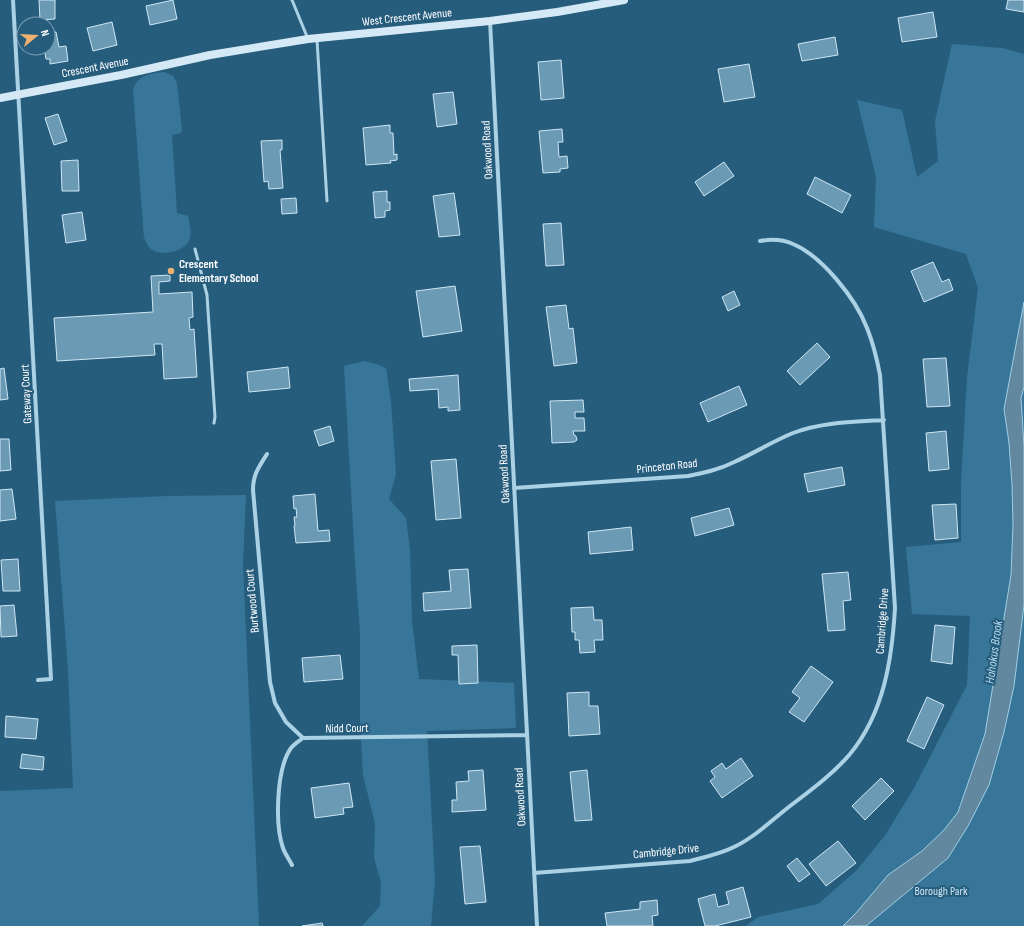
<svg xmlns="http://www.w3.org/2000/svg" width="1024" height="926" viewBox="0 0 1024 926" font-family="'Sofia Sans Condensed',sans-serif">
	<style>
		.green { fill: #377698 }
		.water { fill: #61889f; stroke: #a0cee5 }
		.building { fill: #6a9ab4; stroke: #cee7f4 }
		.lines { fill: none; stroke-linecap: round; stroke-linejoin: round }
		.lane { stroke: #abd1e5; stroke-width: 3 }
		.street { stroke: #abd1e5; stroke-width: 4 }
		.secondary { stroke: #d4e9f5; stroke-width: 8 }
		.poi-dot { fill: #eeb170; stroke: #265d7d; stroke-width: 1.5 }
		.labels { text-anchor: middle; stroke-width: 4; stroke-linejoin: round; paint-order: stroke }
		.street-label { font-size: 12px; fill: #fff; stroke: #265d7d }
		.poi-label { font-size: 12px; font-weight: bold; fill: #fff; stroke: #265d7d; text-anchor: start }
		.park-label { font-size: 12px; fill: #cee7f4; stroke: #265d7d }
		.water-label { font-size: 13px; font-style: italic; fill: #b6daed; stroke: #265d7d }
	</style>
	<rect width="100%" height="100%" fill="#265d7d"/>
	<path class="green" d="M 952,44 L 1002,48 L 1024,54 L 1024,926 L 746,926 L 758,917 L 818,904 L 856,871 L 886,834 L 914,788 L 967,685 L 970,616 L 912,614 L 906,547 L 961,542 L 961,484 L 967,377 L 978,288 L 966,254 L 874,227 L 876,177 L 857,100 L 902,110 L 917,177 L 938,161 L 935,121 Z
		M 164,72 L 173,76 L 177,83 L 182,130 L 181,133 L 172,135 L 177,213 L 188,216 C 189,223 192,232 190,238 C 186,252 162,257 151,249 C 148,247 146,241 144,238 L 133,90 C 138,74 150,74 164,72 Z
		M 365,361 L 376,364 L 386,368 L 391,402 L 396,474 L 389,499 L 406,518 L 410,550 L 412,622 L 419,679 L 514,683 L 516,728 L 427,731 L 435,881 L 431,926 L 362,926 L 380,906 L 381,882 L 374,858 L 375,823 L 363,775 L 360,719 L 360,634 L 355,562 L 344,366 Z
		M 246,495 L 243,564 L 259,926 L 0,926 L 0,791 L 73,788 L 68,669 L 55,501 L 168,496 Z"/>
	<path class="water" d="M 1024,302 L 1024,387 L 1021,398 L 1024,446 L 1024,605 L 1014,686 L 1004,732 L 989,785 L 968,826 L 948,858 L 866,926 L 843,926 L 856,913 L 888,875 L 922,851 L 944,830 L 958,812 L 985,734 L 1011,575 L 1013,524 L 1012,485 L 1009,443 L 1004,409 Z"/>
	<path class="building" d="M 39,0 L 55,0 L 55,19 L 40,20 Z
		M 173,0 L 177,19 L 150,25 L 146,6 Z
		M 1008,0 L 1024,0 L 1024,12 L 1006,9 Z
		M 933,12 L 937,37 L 902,42 L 898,18 Z
		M 112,22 L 117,45 L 93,51 L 87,28 Z
		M 56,32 L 59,47 L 66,46 L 68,61 L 50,64 L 50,59 L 46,59 L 44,48 L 48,48 L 48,33 Z
		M 835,37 L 838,55 L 802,61 L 798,44 Z
		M 561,60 L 564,98 L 541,100 L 538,62 Z
		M 749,64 L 755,97 L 724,102 L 718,69 Z
		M 453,92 L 457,124 L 437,127 L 433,94 Z
		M 58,114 L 67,141 L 54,145 L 45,118 Z
		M 390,125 L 390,133 L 393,133 L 394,155 L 397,154 L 397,160 L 390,161 L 391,163 L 366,165 L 363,128 Z
		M 562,129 L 563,142 L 558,142 L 559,157 L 567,156 L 568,168 L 560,169 L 560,172 L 543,173 L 539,131 Z
		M 282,140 L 282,150 L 280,150 L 283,188 L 269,189 L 268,181 L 264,182 L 261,141 Z
		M 78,160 L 79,191 L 62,191 L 61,161 Z
		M 724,162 L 734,176 L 704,196 L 695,182 Z
		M 815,177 L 851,195 L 842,213 L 807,194 Z
		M 387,191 L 387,202 L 390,202 L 390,210 L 385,211 L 385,217 L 375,218 L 373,192 Z
		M 454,193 L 460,235 L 439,237 L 433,196 Z
		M 296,198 L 297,213 L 282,214 L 281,199 Z
		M 82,212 L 86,240 L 66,243 L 62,215 Z
		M 561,223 L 564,265 L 546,266 L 543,224 Z
		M 933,262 L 942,282 L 949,279 L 953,290 L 924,302 L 911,271 Z
		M 170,275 L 170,281 L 159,282 L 159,294 L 192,292 L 193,317 L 189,318 L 190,330 L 194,329 L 197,377 L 164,379 L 162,344 L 154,344 L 155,355 L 57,361 L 54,318 L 153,312 L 151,276 Z
		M 455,286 L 462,331 L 423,337 L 416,291 Z
		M 734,291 L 740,305 L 728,311 L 722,297 Z
		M 566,305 L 569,329 L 573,328 L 577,363 L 554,366 L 546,307 Z
		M 817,343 L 830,357 L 800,385 L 787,371 Z
		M 946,358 L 950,406 L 927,407 L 923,359 Z
		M 288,367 L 290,388 L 249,392 L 247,372 Z
		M 4,368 L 8,399 L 0,400 L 0,369 Z
		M 458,375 L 460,410 L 448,411 L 448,407 L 439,408 L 438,389 L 410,391 L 409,379 Z
		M 739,386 L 747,405 L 708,422 L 700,403 Z
		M 583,400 L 584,412 L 575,412 L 575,418 L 584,418 L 585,431 L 573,431 L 574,435 L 576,436 L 577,440 L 574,442 L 552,443 L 550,401 Z
		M 330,426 L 334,441 L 319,446 L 314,431 Z
		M 946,431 L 949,469 L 929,471 L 926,433 Z
		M 0,439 L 9,439 L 11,470 L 0,471 Z
		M 456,459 L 461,518 L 436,520 L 431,461 Z
		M 842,467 L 845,485 L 808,492 L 804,474 Z
		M 12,489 L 16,519 L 0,521 L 0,490 Z
		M 315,494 L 318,531 L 329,530 L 330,541 L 296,543 L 294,526 L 295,526 L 294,517 L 297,517 L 296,508 L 294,509 L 293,496 Z
		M 956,504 L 958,538 L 935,540 L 932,505 Z
		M 729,508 L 734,525 L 695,536 L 691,518 Z
		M 631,527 L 633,550 L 590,554 L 588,532 Z
		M 18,559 L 20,591 L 3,591 L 1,560 Z
		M 468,569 L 471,608 L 424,611 L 423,593 L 451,591 L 449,570 Z
		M 848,572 L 851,600 L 843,601 L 845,630 L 828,631 L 822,574 Z
		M 14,605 L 17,636 L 1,637 L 0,606 Z
		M 593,607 L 594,620 L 602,620 L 603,640 L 594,640 L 595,652 L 580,653 L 579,640 L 575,640 L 575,632 L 572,632 L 571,608 Z
		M 935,625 L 955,627 L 952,664 L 931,661 Z
		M 477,645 L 478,683 L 459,684 L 458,655 L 452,655 L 452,646 Z
		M 340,655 L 343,679 L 304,682 L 302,658 Z
		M 811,666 L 833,682 L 804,722 L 789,712 L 800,698 L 792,692 Z
		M 589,692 L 589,706 L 598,706 L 600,734 L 569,736 L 567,693 Z
		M 927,697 L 944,705 L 924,749 L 907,741 Z
		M 6,716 L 38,719 L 36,739 L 5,737 Z
		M 22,754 L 44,757 L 43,770 L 20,768 Z
		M 741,758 L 753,776 L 722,798 L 710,781 L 715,777 L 711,771 L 722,763 L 726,769 Z
		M 483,770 L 486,810 L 452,812 L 452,800 L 457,800 L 456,782 L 469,781 L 468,771 Z
		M 587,770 L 592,820 L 575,821 L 570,772 Z
		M 881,778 L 894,791 L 865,820 L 852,806 Z
		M 349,783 L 353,807 L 343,808 L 344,814 L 315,818 L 311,788 Z
		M 838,841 L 856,863 L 826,886 L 809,864 Z
		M 480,846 L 486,902 L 465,904 L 460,847 Z
		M 797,858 L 810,874 L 799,882 L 787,866 Z
		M 743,887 L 751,917 L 715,926 L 705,926 L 698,899 L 715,894 L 718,907 L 729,904 L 726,892 Z
		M 657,900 L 658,915 L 652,916 L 653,926 L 607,926 L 605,913 L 640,909 L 640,902 Z
		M 322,923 L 323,926 L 302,926 Z"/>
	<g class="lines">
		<path class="lane" d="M 292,0 L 308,39
			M 317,40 L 327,201
			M 195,249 L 207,295 L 215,417 L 214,423"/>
		<path class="street" d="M 13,0 L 51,679 L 38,680
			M 490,21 L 537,926
			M 267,454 C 259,467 253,474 253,490 L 270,682 L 275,703 L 286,722 L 303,738
			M 514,488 L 688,476 C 703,473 718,470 732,463 C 753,454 771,442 793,433 C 822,422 853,422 884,420
			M 292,865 C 289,859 285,854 283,848 C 275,825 276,769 291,748 C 294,744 299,741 303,738 L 527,735
			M 534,873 L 690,861 C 705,857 720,854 734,847 C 755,837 772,820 790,806 C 811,790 833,774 850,754 C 884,713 892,659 895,608 L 880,375 C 877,359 873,343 867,328 C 856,299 822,256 793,244 C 782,239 771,239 760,241"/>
		<path class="secondary" d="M 0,98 L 121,75 L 210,55 L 308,39 L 490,21 L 557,12 L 624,0"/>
	</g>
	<circle class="poi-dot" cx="171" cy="271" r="4"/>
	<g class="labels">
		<g class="street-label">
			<text transform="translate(407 17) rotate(-6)" y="4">West Crescent Avenue</text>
			<text transform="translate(95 67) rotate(-11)" y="4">Crescent Avenue</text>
			<text transform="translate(487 150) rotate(-93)" y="4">Oakwood Road</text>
			<text transform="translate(26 394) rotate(-93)" y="4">Gateway Court</text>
			<text transform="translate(667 466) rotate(-6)" y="4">Princeton Road</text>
			<text transform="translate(504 474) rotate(-93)" y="4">Oakwood Road</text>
			<text transform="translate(252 601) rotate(-95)" y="4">Burtwood Court</text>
			<text transform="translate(882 621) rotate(-86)" y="4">Cambridge Drive</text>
			<text transform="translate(347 728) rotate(-1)" y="4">Nidd Court</text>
			<text transform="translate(520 797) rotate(-93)" y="4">Oakwood Road</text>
			<text transform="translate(666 851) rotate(-6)" y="4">Cambridge Drive</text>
		</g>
		<g class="poi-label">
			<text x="179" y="268">Crescent<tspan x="179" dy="14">Elementary School</tspan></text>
		</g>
		<g class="park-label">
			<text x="941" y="895">Borough Park</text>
		</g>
		<g class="water-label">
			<text transform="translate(993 652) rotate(-82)" y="5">Hohokus Brook</text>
		</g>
	</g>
	<g transform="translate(36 36) rotate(72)"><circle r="19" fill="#265d7d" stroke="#7d9eb1"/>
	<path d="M0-3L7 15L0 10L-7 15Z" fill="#eeb170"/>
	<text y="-6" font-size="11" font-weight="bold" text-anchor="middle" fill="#ffffff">N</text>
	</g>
</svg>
